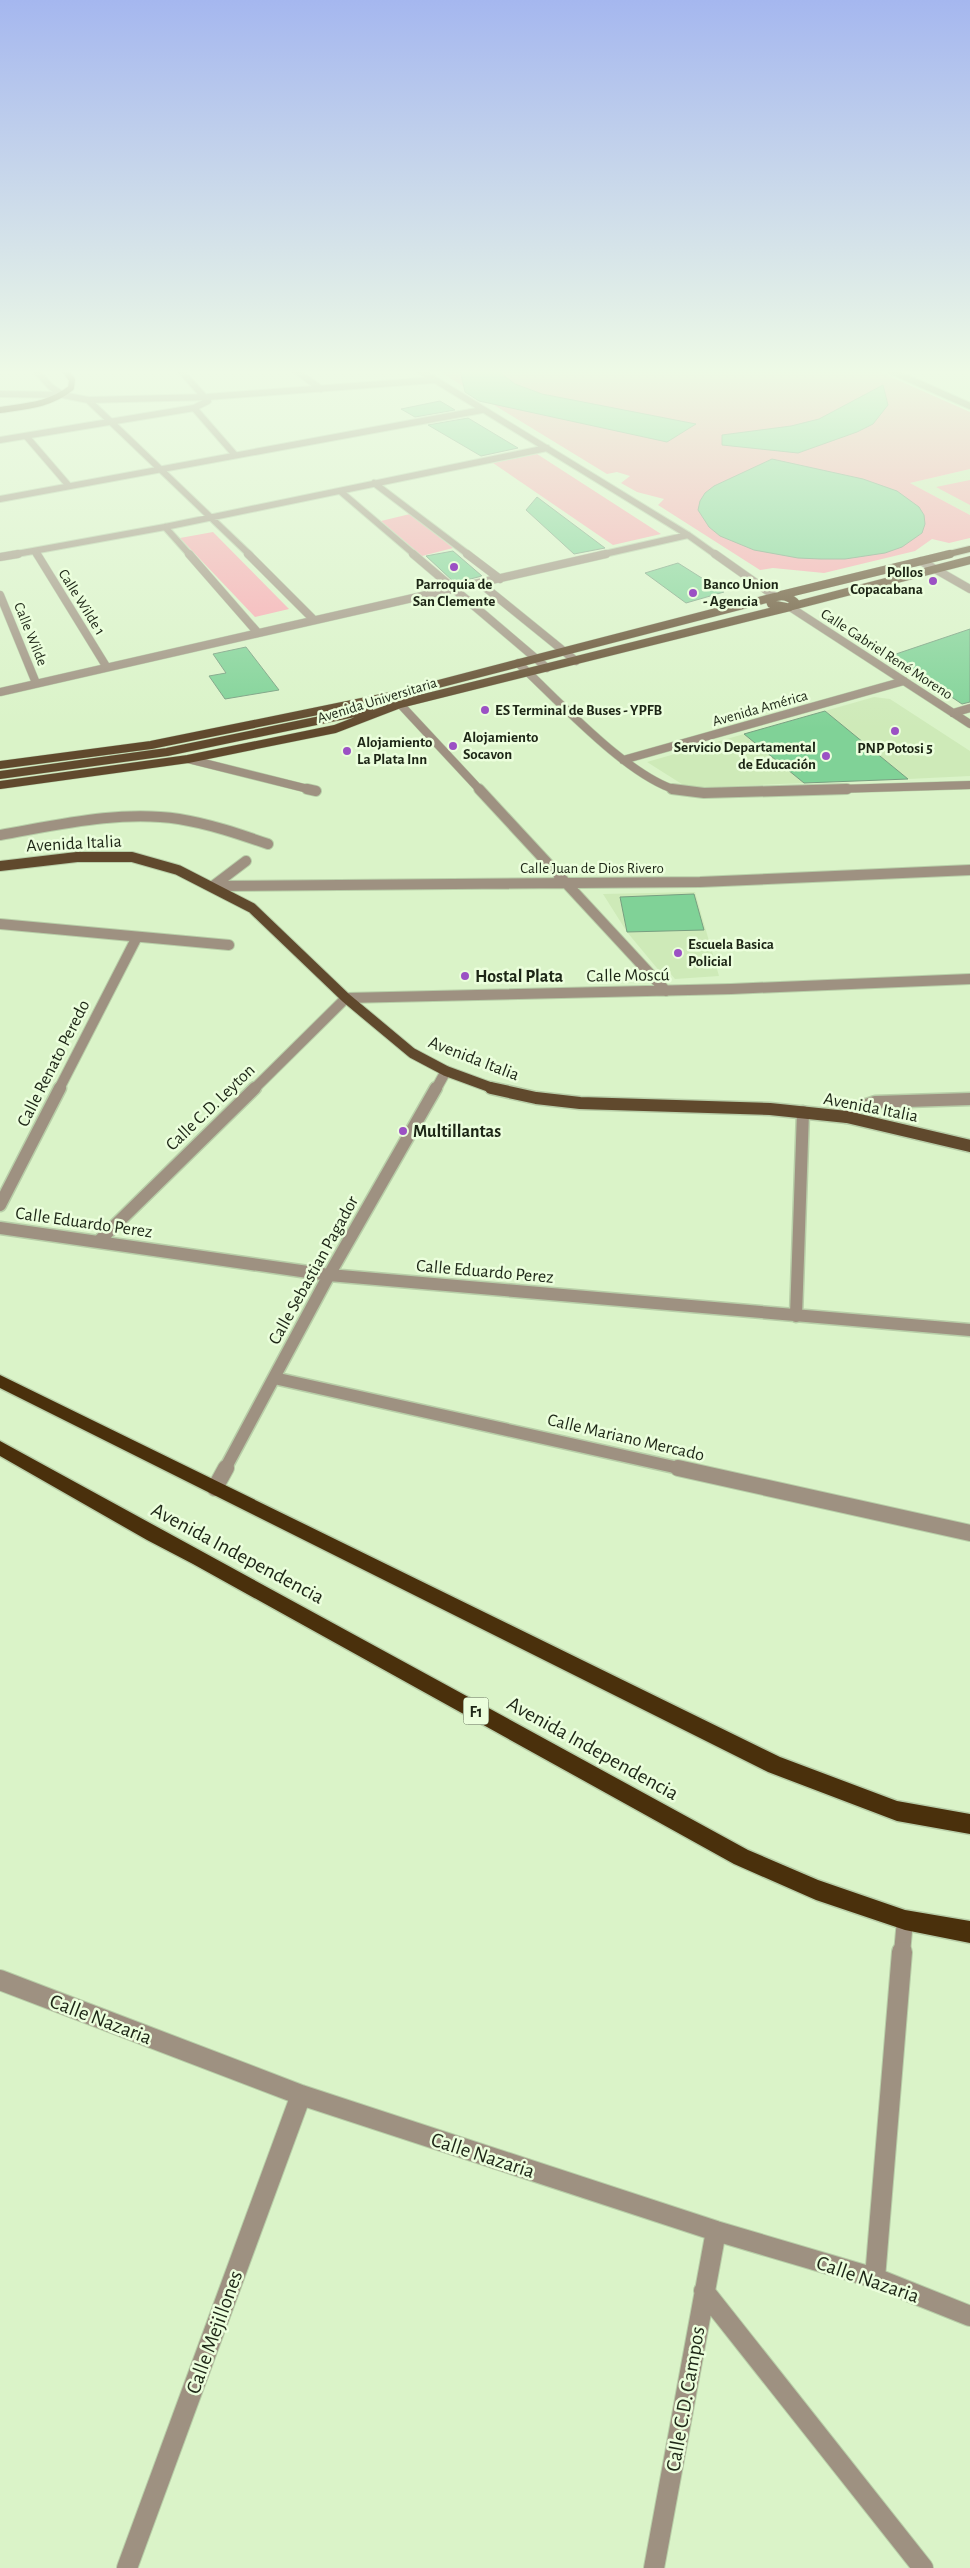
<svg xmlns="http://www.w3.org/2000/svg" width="970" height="2568" viewBox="0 0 970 2568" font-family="'Alegreya Sans',sans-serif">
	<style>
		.built { fill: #ceeab8 }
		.green { fill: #f9a7b1 }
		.building { fill: #80d297; stroke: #789f81 }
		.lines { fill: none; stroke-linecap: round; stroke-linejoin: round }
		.minor-far5-casing { stroke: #b8cea8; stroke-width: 8 }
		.minor-far4-casing { stroke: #b8cea8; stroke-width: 9 }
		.minor-far3-casing { stroke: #b8cea8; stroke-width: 12 }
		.minor-far2-casing { stroke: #b8cea8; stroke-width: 15 }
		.minor-far1-casing { stroke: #b8cea8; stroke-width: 18 }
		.minor-casing { stroke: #b8cea8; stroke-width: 22 }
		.major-far3-casing { stroke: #b8cea8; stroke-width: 8 }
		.major-far2-casing { stroke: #b8cea8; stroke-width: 9 }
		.major-far1-casing { stroke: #b8cea8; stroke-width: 12 }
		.major-casing { stroke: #b8cea8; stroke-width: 15 }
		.highway-casing { stroke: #b8cea8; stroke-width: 3 }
		.minor-far5 { stroke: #9e9181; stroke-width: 6 }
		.minor-far4 { stroke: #9e9181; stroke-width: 8 }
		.minor-far3 { stroke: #9e9181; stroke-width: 10 }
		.minor-far2 { stroke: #9e9181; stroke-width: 12 }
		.minor-far1 { stroke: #9e9181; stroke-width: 16 }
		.minor { stroke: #9e9181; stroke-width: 20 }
		.major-far3 { stroke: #60492d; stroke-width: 6 }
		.major-far2 { stroke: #60492d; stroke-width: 8 }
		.major-far1 { stroke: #60492d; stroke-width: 10 }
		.major { stroke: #60492d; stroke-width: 12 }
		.highway { fill: #4a300c; fill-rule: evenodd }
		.poi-dot { fill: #9b51c4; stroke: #ebfedc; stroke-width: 2 }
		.labels { text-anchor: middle; stroke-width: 5; stroke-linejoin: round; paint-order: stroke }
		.far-poi-label { font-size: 15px; font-weight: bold; fill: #1d2616; stroke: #ebfedc; text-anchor: start }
		.far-street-label { font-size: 15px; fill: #1d2616; stroke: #ebfedc }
		.shield { fill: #ebfedc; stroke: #5b6751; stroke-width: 1 }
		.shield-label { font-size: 16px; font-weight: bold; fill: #1d2616 }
		.street-label { font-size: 18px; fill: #1d2616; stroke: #ebfedc }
		.poi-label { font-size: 18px; font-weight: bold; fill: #1d2616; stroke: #ebfedc; text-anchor: start }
		.near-street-label { font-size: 21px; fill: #1d2616; stroke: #ebfedc }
	</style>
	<rect width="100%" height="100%" fill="#daf3c8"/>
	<path class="built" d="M 970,469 L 970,515 L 910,483 Z
		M 874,697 L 890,699 L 970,751 L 970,776 L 908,779 L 825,711 Z
		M 744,734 L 804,783 L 688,788 L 647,762 Z
		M 695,892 L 719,976 L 675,979 L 670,973 L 661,973 L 627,932 L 603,894 Z"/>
	<path class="green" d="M 437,370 L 875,370 L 970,412 L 970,469 L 910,483 L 970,515 L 970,538 L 949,543 L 932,539 L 915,551 L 824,573 L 773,568 L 760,570 L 658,505 L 664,499 L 637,492 L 621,483 L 630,476 L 617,472 L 607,474 Z
		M 537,454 L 661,534 L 613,545 L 493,463 Z
		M 970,480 L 970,505 L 936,487 Z
		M 410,514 L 453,548 L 422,556 L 381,521 Z
		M 213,532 L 289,609 L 255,617 L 180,538 Z"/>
	<path class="building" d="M 460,370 L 501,370 L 503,375 L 515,384 L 542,394 L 696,424 L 667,442 L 479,401 L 465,392 Z
		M 883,385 L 888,405 L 873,424 L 857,432 L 798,453 L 722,445 L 722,435 L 791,426 L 819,419 Z
		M 440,401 L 455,410 L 415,417 L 401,409 Z
		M 468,418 L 518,448 L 481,456 L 428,425 Z
		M 772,459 L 863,479 L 897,491 L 919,507 L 924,515 L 925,524 L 922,533 L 902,547 L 885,553 L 845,559 L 821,559 L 798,558 L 754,550 L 720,536 L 709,527 L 698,510 L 700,501 L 705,493 L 714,486 Z
		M 537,497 L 605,548 L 574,554 L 526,510 Z
		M 453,551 L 482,576 L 455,583 L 426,556 Z
		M 678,563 L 724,592 L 686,603 L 645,573 Z
		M 970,629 L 970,702 L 962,704 L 890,656 Z
		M 246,647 L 279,690 L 225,699 L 209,676 L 226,673 L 213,654 Z
		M 825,711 L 908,779 L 804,783 L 744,734 Z
		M 694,894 L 704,930 L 627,932 L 620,897 Z"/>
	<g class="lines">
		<defs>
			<path id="minor-far5" d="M 35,370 L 51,387 L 63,395
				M 295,370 L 321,389
				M 419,370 L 688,535 L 716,555
				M 889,370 L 970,406
				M 0,394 L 63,395 L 88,400 L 207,397 L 434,380
				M 88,400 L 250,555
				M 194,408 L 235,455
				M 26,436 L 69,486
				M 0,440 L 194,408 L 208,401 L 180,370
				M 374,483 L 469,555
				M 340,491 L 415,555
				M 0,499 L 482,410
				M 165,527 L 190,555
				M 35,551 L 37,555
				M 11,555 L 165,527 L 547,448
				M 600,555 L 688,535"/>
			<path id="minor-far4" d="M 37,554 L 106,666
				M 189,554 L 258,633
				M 248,554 L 314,620
				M 413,554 L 547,668
				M 467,554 L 500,579
				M 715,554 L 776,597
				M 0,557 L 18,554
				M 921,561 L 970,589
				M 481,584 L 576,661
				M 0,595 L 36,683
				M 790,607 L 970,724
				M 518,663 C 558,700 626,775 676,790
				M 0,692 L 606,554
				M 400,704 L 480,790
				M 953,713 L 970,708
				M 188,759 L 312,790
				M 623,760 L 904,681
				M 805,790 L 970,785"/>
			<path id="minor-far3" d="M 307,789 L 316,791
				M 479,789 L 666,991
				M 672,789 L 704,793 L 847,789
				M 0,835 C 58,825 120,810 179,819 C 210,824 239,834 268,844
				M 213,886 L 700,882 L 970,870
				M 213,886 L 246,861
				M 0,924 L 229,945
				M 59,1089 L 137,937
				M 254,1089 L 346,998 L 731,989 L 970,979
				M 436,1089 L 446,1071"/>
			<path id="minor-far2" d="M 847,1117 L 854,1109 L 875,1102 L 970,1099
				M 0,1205 L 60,1088
				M 0,1228 L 329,1275 L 970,1330
				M 99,1241 L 255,1088
				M 796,1316 L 803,1112
				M 274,1378 L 683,1469
				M 225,1469 L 329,1275 L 436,1088"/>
			<path id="minor-far1" d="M 678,1468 L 970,1533
				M 215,1488 L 226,1468
				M 902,1953 L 905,1920"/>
			<path id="minor" d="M 0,1980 L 301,2095 L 716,2231 L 875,2278 L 970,2316
				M 875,2278 L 902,1952
				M 704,2291 L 923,2568
				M 127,2568 L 301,2095
				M 654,2568 L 716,2231"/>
			<path id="major-far3" d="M 0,410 C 26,406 50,405 71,388 L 72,380 L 65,370
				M 945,555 L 970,549"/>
			<path id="major-far2" d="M 781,595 L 950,554
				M 793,606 L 970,560
				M 0,765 L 151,745 L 396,695 L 774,597
				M 0,775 L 167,752 L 369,710
				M 0,785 L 188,759 L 335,729 L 400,704 L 790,607 L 795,602 C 787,595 779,594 770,600 L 771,604 L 786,607"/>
			<path id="major-far1" d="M 0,866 L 77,857 L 132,857 L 178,870 L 252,908 L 346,998 L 412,1053 L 446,1071 L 495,1089"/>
			<path id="major" d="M 491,1088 L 536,1098 L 580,1103 L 770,1109 L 847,1117 L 970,1146"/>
			<path id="highway" d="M 0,1375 L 780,1757 L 897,1801 L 970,1814 L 970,1834 L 897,1821 L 768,1772 L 0,1388 Z
				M 0,1441 L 748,1850 L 818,1880 L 905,1910 L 970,1921 L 970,1943 L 905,1930 L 816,1900 L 734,1864 L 193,1564 L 147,1540 L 0,1456 Z"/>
		</defs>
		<use href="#minor-far5" class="minor-far5-casing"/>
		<use href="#minor-far4" class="minor-far4-casing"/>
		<use href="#minor-far3" class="minor-far3-casing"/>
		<use href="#minor-far2" class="minor-far2-casing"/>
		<use href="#minor-far1" class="minor-far1-casing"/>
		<use href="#minor" class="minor-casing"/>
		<use href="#major-far3" class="major-far3-casing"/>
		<use href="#major-far2" class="major-far2-casing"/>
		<use href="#major-far1" class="major-far1-casing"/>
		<use href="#major" class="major-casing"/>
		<use href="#highway" class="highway-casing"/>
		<use href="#minor-far5" class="minor-far5"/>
		<use href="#minor-far4" class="minor-far4"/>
		<use href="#minor-far3" class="minor-far3"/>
		<use href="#minor-far2" class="minor-far2"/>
		<use href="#minor-far1" class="minor-far1"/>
		<use href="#minor" class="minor"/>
		<use href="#major-far3" class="major-far3"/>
		<use href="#major-far2" class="major-far2"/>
		<use href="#major-far1" class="major-far1"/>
		<use href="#major" class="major"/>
		<use href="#highway" class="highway"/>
	</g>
	<linearGradient id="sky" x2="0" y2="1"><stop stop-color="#a5b7ef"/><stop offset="0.51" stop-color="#eefae6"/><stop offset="1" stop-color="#eefae6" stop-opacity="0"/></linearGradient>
	<rect width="970" height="729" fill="url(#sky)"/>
	<g class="poi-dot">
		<circle cx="454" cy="567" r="5"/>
		<circle cx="933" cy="581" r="5"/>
		<circle cx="693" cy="593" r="5"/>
		<circle cx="485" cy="710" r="5"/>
		<circle cx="895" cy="731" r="5"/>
		<circle cx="453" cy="746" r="5"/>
		<circle cx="347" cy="751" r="5"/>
		<circle cx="826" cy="756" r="5"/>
		<circle cx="678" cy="953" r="5"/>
		<circle cx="465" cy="976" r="5"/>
		<circle cx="403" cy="1131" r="5"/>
	</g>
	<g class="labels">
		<g class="far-poi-label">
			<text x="923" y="577" text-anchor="end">Pollos<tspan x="923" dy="17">Copacabana</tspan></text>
			<text x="454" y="589" text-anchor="middle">Parroquia de<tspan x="454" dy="17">San Clemente</tspan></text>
			<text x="703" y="589">Banco Union<tspan x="703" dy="17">- Agencia</tspan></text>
			<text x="495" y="715">ES Terminal de Buses - YPFB</text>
			<text x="463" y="742">Alojamiento<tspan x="463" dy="17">Socavon</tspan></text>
			<text x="357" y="747">Alojamiento<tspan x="357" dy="17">La Plata Inn</tspan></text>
			<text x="816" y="752" text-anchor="end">Servicio Departamental<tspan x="816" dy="17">de Educación</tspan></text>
			<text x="895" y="753" text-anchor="middle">PNP Potosi 5</text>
			<text x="688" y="949">Escuela Basica<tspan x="688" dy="17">Policial</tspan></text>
		</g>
		<g class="far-street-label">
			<text transform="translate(82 602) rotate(58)" y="5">Calle Wilde 1</text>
			<text transform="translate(31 634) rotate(68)" y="5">Calle Wilde</text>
			<text transform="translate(887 654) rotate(33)" y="5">Calle Gabriel René Moreno</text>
			<text transform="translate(377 700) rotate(-17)" y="5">Avenida Universitaria</text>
			<text transform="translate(760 708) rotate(-16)" y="5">Avenida América</text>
			<text x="592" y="873">Calle Juan de Dios Rivero</text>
		</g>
		<rect class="shield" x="463.5" y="1697.5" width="25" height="27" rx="4"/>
		<g class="shield-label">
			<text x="476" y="1717">F1</text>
		</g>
		<g class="street-label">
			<text transform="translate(74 843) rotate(-3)" y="6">Avenida Italia</text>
			<text transform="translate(628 975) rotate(-1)" y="6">Calle Moscú</text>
			<text transform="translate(474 1058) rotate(21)" y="6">Avenida Italia</text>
			<text transform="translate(53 1063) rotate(-63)" y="6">Calle Renato Peredo</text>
			<text transform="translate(210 1107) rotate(-44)" y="6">Calle C.D. Leyton</text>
			<text transform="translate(871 1107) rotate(11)" y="6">Avenida Italia</text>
			<text transform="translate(84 1222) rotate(8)" y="6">Calle Eduardo Perez</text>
			<text transform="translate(313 1270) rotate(-61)" y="6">Calle Sebastian Pagador</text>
			<text transform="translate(485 1271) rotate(5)" y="6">Calle Eduardo Perez</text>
			<text transform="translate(626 1437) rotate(13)" y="6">Calle Mariano Mercado</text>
		</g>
		<g class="poi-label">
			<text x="475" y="982">Hostal Plata</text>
			<text x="413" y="1137">Multillantas</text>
		</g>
		<g class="near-street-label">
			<text transform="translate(238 1553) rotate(28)" y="7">Avenida Independencia</text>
			<text transform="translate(593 1748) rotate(29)" y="7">Avenida Independencia</text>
			<text transform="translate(101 2019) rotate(21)" y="7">Calle Nazaria</text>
			<text transform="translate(483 2155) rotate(18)" y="7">Calle Nazaria</text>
			<text transform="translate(868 2279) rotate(19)" y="7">Calle Nazaria</text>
			<text transform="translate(214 2332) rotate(-70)" y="7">Calle Mejillones</text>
			<text transform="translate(685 2399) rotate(-80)" y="7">Calle C.D. Campos</text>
		</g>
	</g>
</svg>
